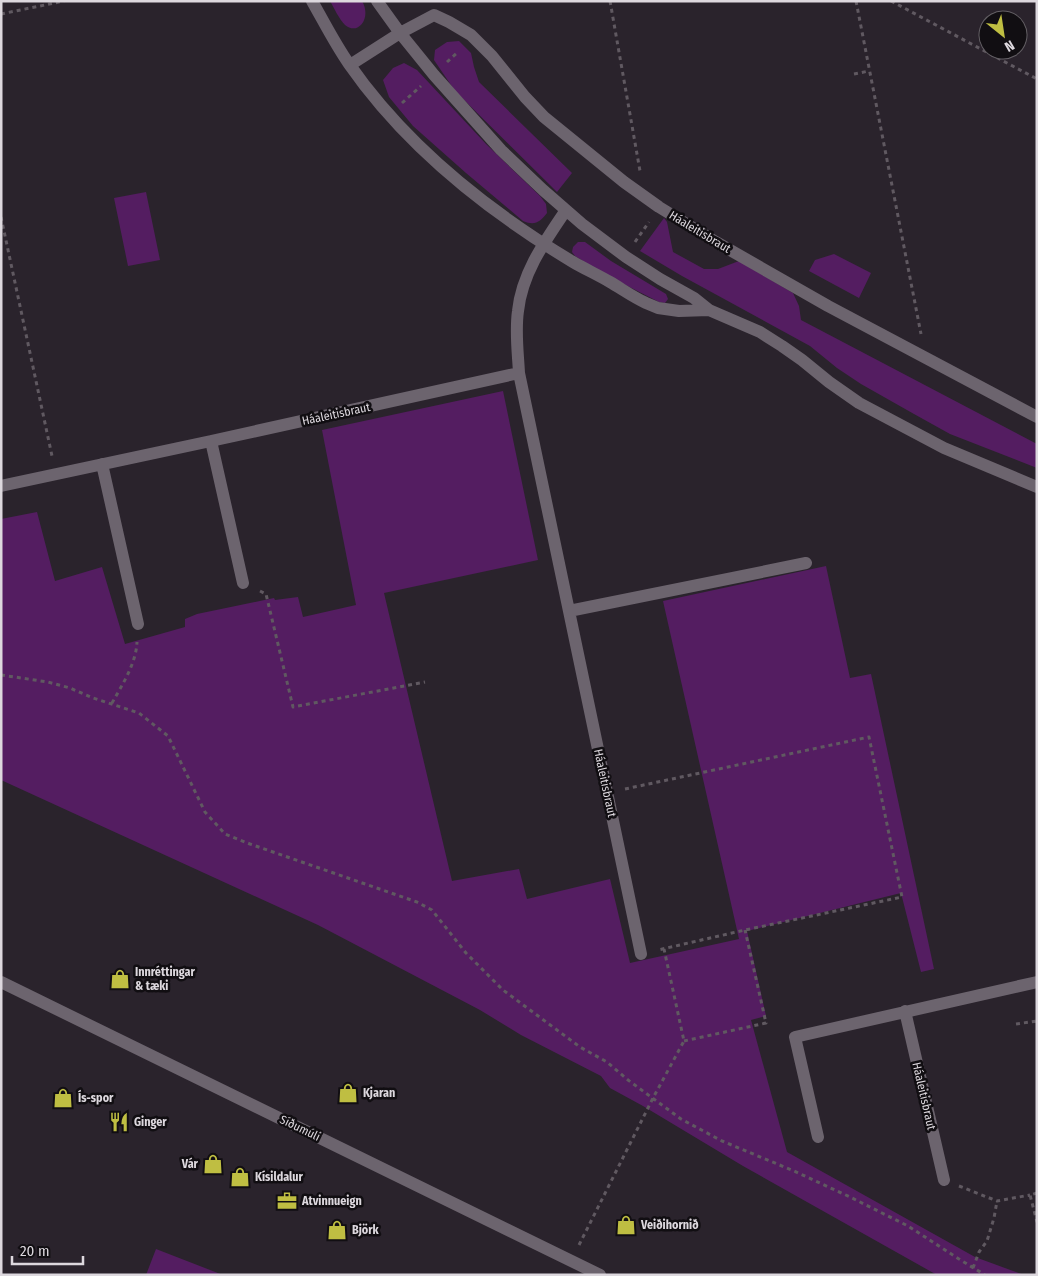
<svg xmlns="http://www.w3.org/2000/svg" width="1038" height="1276" viewBox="0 0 1038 1276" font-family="'Fira Sans Condensed',sans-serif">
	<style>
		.green { fill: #541d61 }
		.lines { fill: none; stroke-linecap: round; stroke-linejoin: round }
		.path { stroke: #605961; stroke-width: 3; stroke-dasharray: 4 4; stroke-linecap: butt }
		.minor { stroke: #6c646e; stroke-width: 12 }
		.labels { text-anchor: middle; stroke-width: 5; stroke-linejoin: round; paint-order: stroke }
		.street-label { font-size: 12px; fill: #ddd8de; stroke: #110e12 }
		.poi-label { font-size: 12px; font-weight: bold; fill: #ddd8de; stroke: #110e12; text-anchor: start }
	</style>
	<rect width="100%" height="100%" fill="#2a232c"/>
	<path class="green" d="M 330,1 L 362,1 C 372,18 358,36 345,25 C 339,19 334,8 330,1 Z
		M 459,41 L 471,53 L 474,67 L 479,82 L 572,173 L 557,192 L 455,91 L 434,60 L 435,50 L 447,42 Z
		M 404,63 L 417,70 L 486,144 L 540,196 L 546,204 L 547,213 C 540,222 535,226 523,221 L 466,173 L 413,126 L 389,97 L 383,80 L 393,68 Z
		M 146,192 L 160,260 L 128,266 L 114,198 Z
		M 664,218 L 667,222 L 673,252 L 704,269 L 718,269 L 739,261 L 793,293 L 799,306 L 801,320 L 1037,444 L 1037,468 L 950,434 L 914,414 L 861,384 L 837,368 L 810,346 L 682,276 L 640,251 Z
		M 578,242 L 585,242 L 611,261 L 666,294 L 668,299 L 665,303 L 659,302 L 602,273 L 575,256 L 572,252 L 573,247 Z
		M 834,254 L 871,273 L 859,298 L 809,271 L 815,260 Z
		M 503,391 L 538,560 L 384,593 L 452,881 L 519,869 L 527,899 L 610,879 L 630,963 L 739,939 L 663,601 L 826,566 L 850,678 L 871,674 L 934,969 L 921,972 L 901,893 L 747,931 L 766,1016 L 751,1020 L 787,1152 L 975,1257 L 1024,1275 L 937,1275 L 743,1166 L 643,1106 L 610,1088 L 601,1076 L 521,1035 L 480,1010 L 318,925 L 1,780 L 1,519 L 37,512 L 55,581 L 102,567 L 125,644 L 185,627 L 185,619 L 197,614 L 274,598 L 275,600 L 298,597 L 303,617 L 356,605 L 322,430 Z
		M 156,1249 L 223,1275 L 146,1275 Z"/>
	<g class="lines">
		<path class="path" d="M 610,1 L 640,171
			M 856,1 L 921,334
			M 891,1 L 1037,79
			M 1,14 L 64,1
			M 447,62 L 458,52
			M 854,74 L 869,71
			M 402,103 L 421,86
			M 1,217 L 52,456
			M 635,242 L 649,222
			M 260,591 L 266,594 L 293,707 L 425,682
			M 1,675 L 48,682 L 70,688 L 93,698 L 139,713 L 168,736 L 205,812 L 225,834 L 250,844 L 417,902 L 432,910 L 466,953 L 503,990 L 580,1047 L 607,1062 L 628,1080 L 681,1119 L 722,1141 L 794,1171 L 850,1197 L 908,1226 L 959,1259 L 985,1275
			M 112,703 C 122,685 136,664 137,642
			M 625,789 L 869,737 L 902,897 L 745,930 L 658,950
			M 1016,1024 L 1037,1021
			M 684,1041 L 766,1023 L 745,930
			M 959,1186 L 997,1201 L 1030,1195
			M 1037,1193 L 1030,1195 L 1037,1222
			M 579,1245 L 653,1098 L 684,1041 L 664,949
			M 973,1268 L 979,1252 L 987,1241 L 994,1218 L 997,1201"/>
		<path class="minor" d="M 312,1 C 324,22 335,44 349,64 C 406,146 488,211 573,262 C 585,269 598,275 610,282 C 622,289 633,297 646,303 L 658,308 L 679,311 L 709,310
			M 377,1 L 400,33 L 434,75 L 501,150 L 543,190 L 582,224 L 626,257 L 660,279 L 694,298 L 709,310 L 760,332 L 782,346 L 802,360 L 829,382 L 859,403 L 944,448 L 1037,487
			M 350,65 L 400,33 L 434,15 L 449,22 L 471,35 L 492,56 L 525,97 L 544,117 L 624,182 L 659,207 L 716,242 L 828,306 L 1037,417
			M 566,210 C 545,241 522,273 518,311 C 515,332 518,353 519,373 L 641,954
			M 211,441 L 243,583
			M 102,464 L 138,624
			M 1,486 L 211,441 L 519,373
			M 569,611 L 806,563
			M 1,982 L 600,1275
			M 905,1011 L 944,1180
			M 818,1137 L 795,1037 L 1037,982"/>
	</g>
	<defs>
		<symbol id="shop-bare" viewBox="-9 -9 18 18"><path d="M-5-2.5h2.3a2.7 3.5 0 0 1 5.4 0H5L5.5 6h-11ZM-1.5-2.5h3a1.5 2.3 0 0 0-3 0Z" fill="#bfbe42" stroke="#110e12" stroke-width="2.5" paint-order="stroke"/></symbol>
		<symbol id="restaurant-bare" viewBox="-9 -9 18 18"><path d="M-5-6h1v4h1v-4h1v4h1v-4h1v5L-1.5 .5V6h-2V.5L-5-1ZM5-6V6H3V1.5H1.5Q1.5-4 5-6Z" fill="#bfbe42" stroke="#110e12" stroke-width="2.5" paint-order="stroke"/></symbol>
		<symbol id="office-bare" viewBox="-9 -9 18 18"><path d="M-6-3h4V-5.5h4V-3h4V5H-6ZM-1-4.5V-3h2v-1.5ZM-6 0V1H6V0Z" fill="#bfbe42" stroke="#110e12" stroke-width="2.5" paint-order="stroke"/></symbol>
	</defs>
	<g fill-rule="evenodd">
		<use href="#shop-bare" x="106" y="965" width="28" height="28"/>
		<use href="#shop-bare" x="334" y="1079" width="28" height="28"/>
		<use href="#shop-bare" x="49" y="1084" width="28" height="28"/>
		<use href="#restaurant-bare" x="105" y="1108" width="28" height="28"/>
		<use href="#shop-bare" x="199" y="1150" width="28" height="28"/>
		<use href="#shop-bare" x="226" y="1163" width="28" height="28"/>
		<use href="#office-bare" x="273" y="1187" width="28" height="28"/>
		<use href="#shop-bare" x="612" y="1211" width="28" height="28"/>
		<use href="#shop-bare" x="323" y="1216" width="28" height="28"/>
	</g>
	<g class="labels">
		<g class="street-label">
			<text transform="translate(700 232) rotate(31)" y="4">Háaleitisbraut</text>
			<text transform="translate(336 414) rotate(-12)" y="4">Háaleitisbraut</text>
			<text transform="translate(605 783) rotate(78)" y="4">Háaleitisbraut</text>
			<text transform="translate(924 1096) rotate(77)" y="4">Háaleitisbraut</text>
			<text transform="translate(300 1128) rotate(26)" y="4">Síðumúli</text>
		</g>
		<g class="poi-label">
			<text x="135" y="976">Innréttingar<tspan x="135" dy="14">&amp; tæki</tspan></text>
			<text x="363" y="1097">Kjaran</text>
			<text x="78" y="1102">Ís-spor</text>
			<text x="134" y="1126">Ginger</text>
			<text x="198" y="1168" text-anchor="end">Vár</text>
			<text x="255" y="1181">Kísildalur</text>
			<text x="302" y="1205">Atvinnueign</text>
			<text x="641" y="1229">Veiðihornið</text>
			<text x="352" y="1234">Björk</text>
		</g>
	</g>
	<rect width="1038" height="1276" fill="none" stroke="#ddd8de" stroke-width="5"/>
	<g transform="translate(1003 35) rotate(150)"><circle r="24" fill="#110e12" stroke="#635f64"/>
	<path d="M0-4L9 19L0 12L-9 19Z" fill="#bfbe42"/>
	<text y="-8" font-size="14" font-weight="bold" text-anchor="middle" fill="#ddd8de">N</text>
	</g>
	<path d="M12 1256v8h71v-8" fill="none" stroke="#ddd8de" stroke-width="2.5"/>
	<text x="20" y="1256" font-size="15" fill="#ddd8de" stroke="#110e12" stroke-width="4" paint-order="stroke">20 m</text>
</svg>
